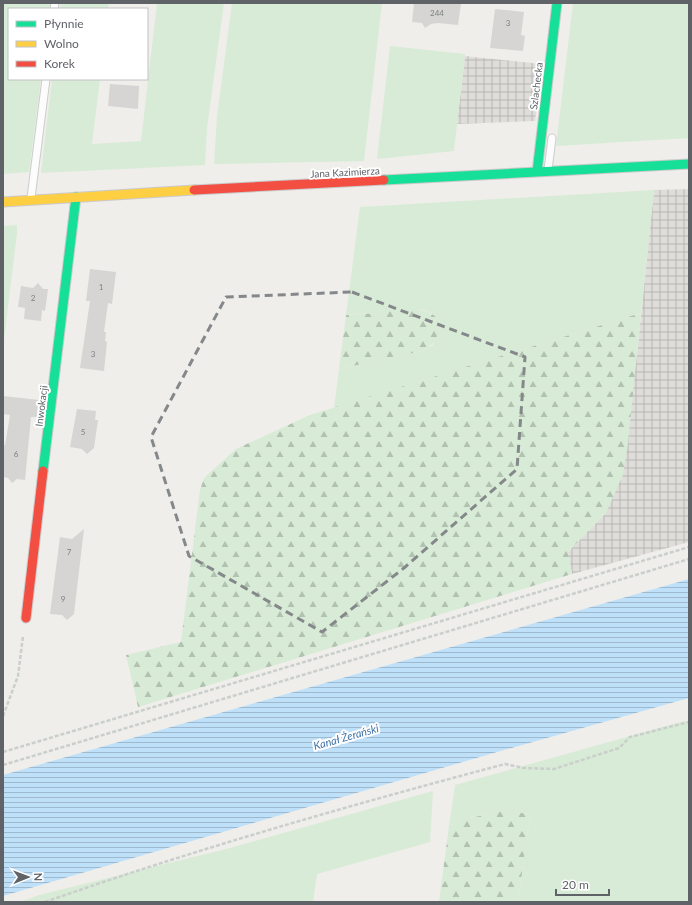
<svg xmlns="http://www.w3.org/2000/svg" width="692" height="905" viewBox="0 0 692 905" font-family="Lato,sans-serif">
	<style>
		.industrial { fill: url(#industrial-grid) }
		.grass { fill: #d8ebd6 }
		.forest { fill: url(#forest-firs) }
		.water { fill: url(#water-rules) }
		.building { fill: #d6d5d3 }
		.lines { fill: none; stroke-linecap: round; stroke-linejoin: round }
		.lane-casing { stroke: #cbcccc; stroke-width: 9 }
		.fast-casing { stroke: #cacacb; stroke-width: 11 }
		.slow-casing { stroke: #cacacb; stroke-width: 11 }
		.jam-casing { stroke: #cacacb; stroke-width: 11 }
		.path { stroke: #cacfcc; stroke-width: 2.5; stroke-dasharray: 4 2; stroke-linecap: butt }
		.lane { stroke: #fdfcfc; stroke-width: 7 }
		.fast { stroke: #16e098; stroke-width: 9 }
		.slow { stroke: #ffcf43; stroke-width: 9 }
		.jam { stroke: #f24e42; stroke-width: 9 }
		.marked { fill: none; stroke: #84888a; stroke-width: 3; stroke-dasharray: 8 5; stroke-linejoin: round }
		.labels { text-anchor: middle; stroke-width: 4; stroke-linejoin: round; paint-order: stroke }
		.number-label { font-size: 8px; fill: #7e8184 }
		.street-label { font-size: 10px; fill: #5f6368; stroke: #fff }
		.water-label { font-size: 11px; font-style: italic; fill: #4174aa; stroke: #fff }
	</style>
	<defs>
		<pattern id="industrial-grid" width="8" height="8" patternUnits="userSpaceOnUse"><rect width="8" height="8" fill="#dfddda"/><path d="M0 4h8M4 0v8" fill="none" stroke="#b8b7b5"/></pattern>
		<pattern id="forest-firs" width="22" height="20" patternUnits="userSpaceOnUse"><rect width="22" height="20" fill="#d8ebd6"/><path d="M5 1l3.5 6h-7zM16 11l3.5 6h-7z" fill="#b2c2b1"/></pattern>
		<pattern id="water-rules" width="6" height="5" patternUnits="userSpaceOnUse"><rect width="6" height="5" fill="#bfe0f9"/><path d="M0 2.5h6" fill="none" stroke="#9eb9cd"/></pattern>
	</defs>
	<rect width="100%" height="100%" fill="#efeeea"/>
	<path class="industrial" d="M 465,56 L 542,64 L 535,121 L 457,124 Z
		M 689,189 L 689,542 L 572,574 L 568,552 L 606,513 L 637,355 L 654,190 Z"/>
	<path class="grass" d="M 3,3 L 50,3 L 50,9 L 9,9 L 9,79 L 41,79 L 29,172 L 3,174 Z
		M 61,3 L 109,3 L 108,9 L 60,9 Z
		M 157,3 L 224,3 L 207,128 L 205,165 L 41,173 L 52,79 L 100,79 L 92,144 L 141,141 Z
		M 232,3 L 382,3 L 364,161 L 214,164 L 217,117 Z
		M 573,3 L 689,3 L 689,138 L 556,146 Z
		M 390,46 L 465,54 L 454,151 L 377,159 Z
		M 654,190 L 641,313 L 334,408 L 339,369 L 422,351 L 433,345 L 440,322 C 427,301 400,311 380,313 C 369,314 357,313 346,315 L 360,207 Z
		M 17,225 L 17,233 L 3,348 L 3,226 Z
		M 684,721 L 689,722 L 689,902 L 518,902 L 530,814 C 500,811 477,813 449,826 L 455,785 Z
		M 433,791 L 430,842 L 317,874 L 313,902 L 20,902 L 39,895 L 230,848 Z"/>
	<path class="forest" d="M 412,308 C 424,310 434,312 440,322 C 437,338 437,343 422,351 L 339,369 L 346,315 L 378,313 Z
		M 641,313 L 628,443 L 623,475 L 606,513 L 568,552 L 572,574 L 138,707 L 126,655 L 181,642 L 200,490 L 204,478 L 236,449 L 310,415 Z
		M 503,811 L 530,814 L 518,902 L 439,902 L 449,826 L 465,819 Z"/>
	<path class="water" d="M 689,579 L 689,698 L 497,752 L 3,896 L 3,775 Z"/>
	<path class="building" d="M 414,3 L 461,4 L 458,25 L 438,23 L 431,24 L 425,28 L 422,23 L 412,22 Z
		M 495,9 L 524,12 L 521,35 L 525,36 L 523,51 L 490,48 Z
		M 110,84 L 139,86 L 138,109 L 108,106 Z
		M 90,269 L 116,272 L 112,304 L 108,303 L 104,332 L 106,332 L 105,341 L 107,342 L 104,371 L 80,368 L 90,301 L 86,301 Z
		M 38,283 L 43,289 L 48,289 L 45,311 L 42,310 L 41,321 L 24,319 L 25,308 L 18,307 L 21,286 L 33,288 Z
		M 3,396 L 39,400 L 37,417 L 31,417 L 25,480 L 17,479 L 12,483 L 8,478 L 3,477 L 3,445 L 5,445 L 10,415 L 3,414 Z
		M 77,409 L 96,411 L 95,420 L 98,420 L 94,448 L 87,454 L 82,449 L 70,447 Z
		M 84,529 L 74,614 L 67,620 L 62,615 L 50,614 L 60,537 L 72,539 Z"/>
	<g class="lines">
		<defs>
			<path id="lane" d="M 54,9 L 55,3
				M 548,170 L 552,138
				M 31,198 L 46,79"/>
			<path id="fast" d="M 537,172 L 557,3
				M 384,180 L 689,164
				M 43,471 L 76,197"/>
			<path id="slow" d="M 3,202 L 194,190"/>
			<path id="jam" d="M 194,190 L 384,180
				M 26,618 L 43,471"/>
		</defs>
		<use href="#lane" class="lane-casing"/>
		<use href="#fast" class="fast-casing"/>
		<use href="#slow" class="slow-casing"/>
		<use href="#jam" class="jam-casing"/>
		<path class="path" d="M 3,716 L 18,676 L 23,636
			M 3,752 L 689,547
			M 3,765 L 689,559
			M 45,902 C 196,849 351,805 505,764 L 524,768 L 554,769 L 619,748 L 630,737 L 689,722"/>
		<use href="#lane" class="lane"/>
		<use href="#fast" class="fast"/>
		<use href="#slow" class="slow"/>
		<use href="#jam" class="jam"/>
	</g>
	<path class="marked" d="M 352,292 L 525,357 L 517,469 L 404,568 L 322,632 L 189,556 L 151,437 L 226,297 Z"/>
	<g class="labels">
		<g class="number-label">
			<text x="437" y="16">244</text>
			<text x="508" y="26">3</text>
			<text x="101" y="290">1</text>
			<text x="33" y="301">2</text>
			<text x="93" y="357">3</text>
			<text x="83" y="435">5</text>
			<text x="16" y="457">6</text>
			<text x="69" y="555">7</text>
			<text x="63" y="602">9</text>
		</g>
		<g class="street-label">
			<text transform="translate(536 86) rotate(-83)" y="4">Szlachecka</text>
			<text transform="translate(345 172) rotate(-3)" y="4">Jana Kazimierza</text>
			<text transform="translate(41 406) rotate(-83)" y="4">Inwokacji</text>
		</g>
		<g class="water-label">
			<text transform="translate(346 737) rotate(-16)" y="4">Kanał Żerański</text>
		</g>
	</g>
	<rect width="692" height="905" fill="none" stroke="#5f6368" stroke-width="8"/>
	<rect x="8" y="8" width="140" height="72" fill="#ffffff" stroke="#bfc1c3"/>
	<rect x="16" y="21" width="20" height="6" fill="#16e098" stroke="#bfc1c3"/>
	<text x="44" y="28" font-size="12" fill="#5f6368">Płynnie</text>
	<rect x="16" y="41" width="20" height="6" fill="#ffcf43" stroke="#bfc1c3"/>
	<text x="44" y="48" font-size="12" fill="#5f6368">Wolno</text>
	<rect x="16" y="61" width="20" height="6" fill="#f24e42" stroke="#bfc1c3"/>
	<text x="44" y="68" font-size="12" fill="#5f6368">Korek</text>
	<g transform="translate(28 877) rotate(89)" stroke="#ffffff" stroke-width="3" paint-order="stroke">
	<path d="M0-3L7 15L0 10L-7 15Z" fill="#5f6368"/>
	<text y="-6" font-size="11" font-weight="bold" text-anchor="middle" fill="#5f6368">N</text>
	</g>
	<path d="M556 889v6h53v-6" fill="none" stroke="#5f6368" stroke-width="2"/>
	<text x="562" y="889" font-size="12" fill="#5f6368" stroke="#ffffff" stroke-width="3" paint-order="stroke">20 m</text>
</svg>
